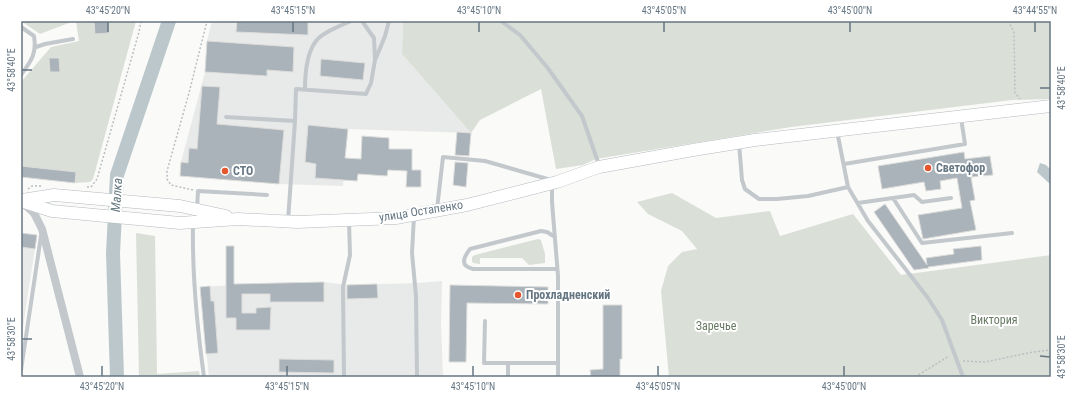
<svg xmlns="http://www.w3.org/2000/svg" width="1072" height="398" viewBox="0 0 1072 398" font-family="'Roboto Condensed',sans-serif">
	<style>
		.built { fill: #e8e9e9 }
		.green { fill: #dadfd7 }
		.water { fill: #bbc7cb }
		.lines { fill: none; stroke-linecap: round; stroke-linejoin: round }
		.river { stroke: #bbc7cb; stroke-width: 14 }
		.building { fill: #aab3b9; stroke: #dcdcda }
		.primary-casing { stroke: #b5babe; stroke-width: 13 }
		.path { stroke: #bbbfc2; stroke-width: 1.5; stroke-dasharray: 2 2; stroke-linecap: butt }
		.service { stroke: #c3c8cc; stroke-width: 4 }
		.minor { stroke: #c3c8cc; stroke-width: 8 }
		.primary { stroke: #fff; stroke-width: 12 }
		.ticks { fill: none; stroke: #657683; stroke-width: 1.5 }
		.poi-dot { fill: #e4572e; stroke: #fff; stroke-width: 1.5 }
		.labels { text-anchor: middle; stroke-width: 4; stroke-linejoin: round; paint-order: stroke }
		.poi-label { font-size: 12px; font-weight: bold; fill: #657683; stroke: #fff; text-anchor: start }
		.street-label { font-size: 12px; fill: #657683; stroke: #fff }
		.park-label { font-size: 12px; fill: #687a64; stroke: #fff }
		.water-label { font-size: 13px; font-style: italic; fill: #60757c; stroke: #fff }
		.neatline { fill: none; stroke: #657683; stroke-width: 1.5 }
		.ticks-label { font-size: 10px; text-anchor: middle; fill: #657683 }
	</style>
	<rect width="100%" height="100%" fill="#fafaf8"/>
	<path class="built" d="M 212,21 L 403,21 L 402,54 L 471,133 L 348,129 L 343,186 L 279,184 L 180,176 L 181,162 L 205,72 L 207,41 Z
		M 21,233 L 37,235 L 21,340 Z
		M 442,281 L 441,323 L 443,377 L 209,377 L 200,287 L 270,283 L 324,282 L 347,285 L 418,283 Z"/>
	<path class="green" d="M 21,21 L 74,21 L 40,34 Z
		M 76,21 L 136,21 L 93,179 L 90,182 L 75,183 L 76,172 L 21,166 L 21,82 L 51,47 L 79,41 Z
		M 403,21 L 1051,21 L 1051,99 L 1012,100 L 791,127 L 596,159 L 583,165 L 556,169 L 541,89 L 480,120 L 471,133 L 402,54 Z
		M 672,193 L 716,218 L 770,211 L 780,236 L 853,214 L 901,275 L 1051,255 L 1051,377 L 669,377 L 661,291 L 668,266 L 682,252 L 697,249 L 682,231 L 648,214 L 637,202 Z
		M 136,233 L 155,236 L 157,374 L 199,371 L 200,377 L 139,377 Z
		M 538,239 L 541,240 L 545,254 L 545,263 L 529,265 L 522,258 L 480,258 L 480,264 L 473,263 L 472,261 L 472,257 L 475,255 Z"/>
	<path class="water" d="M 1040,163 L 1046,165 L 1051,170 L 1051,185 L 1037,172 Z"/>
	<g class="lines">
		<path class="river" d="M 117,377 L 113,253 L 117,175 L 169,21"/>
	</g>
	<path class="building" d="M 94,21 L 108,21 L 109,33 L 95,34 Z
		M 237,21 L 308,21 L 308,35 L 236,32 Z
		M 207,41 L 294,47 L 293,72 L 267,70 L 267,76 L 205,72 Z
		M 49,58 L 59,58 L 60,72 L 50,72 Z
		M 321,59 L 365,63 L 363,80 L 320,76 Z
		M 202,86 L 220,87 L 217,124 L 284,130 L 279,184 L 180,176 L 181,162 L 188,163 L 189,148 L 197,149 Z
		M 308,125 L 348,129 L 345,158 L 361,159 L 362,136 L 389,138 L 389,149 L 412,149 L 412,170 L 421,170 L 421,187 L 406,187 L 407,171 L 388,170 L 387,176 L 358,174 L 357,181 L 315,178 L 316,164 L 305,162 Z
		M 457,132 L 471,133 L 469,156 L 455,155 Z
		M 964,152 L 965,159 L 990,156 L 993,175 L 971,177 L 975,200 L 970,201 L 976,230 L 923,239 L 918,215 L 962,208 L 957,178 L 940,181 L 941,189 L 926,191 L 924,182 L 882,189 L 878,166 Z
		M 455,162 L 468,163 L 466,187 L 453,185 Z
		M 21,166 L 76,172 L 75,183 L 21,177 Z
		M 885,204 L 927,265 L 926,258 L 954,254 L 953,249 L 981,246 L 982,260 L 928,267 L 929,268 L 914,270 L 874,212 Z
		M 21,233 L 37,235 L 35,249 L 21,247 Z
		M 226,246 L 234,246 L 234,284 L 324,282 L 324,302 L 270,302 L 270,294 L 242,294 L 242,313 L 256,313 L 256,308 L 271,307 L 270,330 L 236,330 L 236,318 L 226,318 Z
		M 377,284 L 378,298 L 347,299 L 347,285 Z
		M 450,285 L 548,287 L 548,304 L 467,303 L 466,362 L 449,362 Z
		M 210,286 L 211,301 L 214,301 L 218,353 L 206,354 L 200,287 Z
		M 603,305 L 622,305 L 622,359 L 620,359 L 620,377 L 591,377 L 590,370 L 603,369 Z
		M 279,359 L 334,360 L 334,373 L 279,372 Z"/>
	<g class="lines">
		<defs>
			<path id="primary" d="M 22,200 L 54,195 L 180,206 L 226,216
				M 21,201 L 52,211 L 180,223 L 238,219 L 297,222 L 396,218 L 467,205 L 557,182 L 599,167 L 693,150 L 755,140 L 1051,106"/>
		</defs>
		<use href="#primary" class="primary-casing"/>
		<path class="path" d="M 1008,21 L 1014,32 L 1015,93 L 1020,99
			M 87,187 L 91,187 L 97,179 L 139,32 L 141,21
			M 28,189 L 32,186 L 41,186
			M 193,190 L 171,185 L 167,179 L 167,171 L 189,93 L 207,21
			M 963,361 L 985,362 L 1033,352 L 1051,350
			M 915,377 L 949,356"/>
		<path class="service" d="M 501,21 L 520,35 L 547,67 L 582,116 L 599,165
			M 21,27 L 34,36 C 37,54 31,61 21,75
			M 36,47 L 45,44 L 73,39
			M 376,58 L 385,36 L 389,21
			M 305,89 C 305,74 306,54 316,41 C 323,32 340,26 351,21
			M 226,117 L 295,121 L 288,221
			M 295,121 L 296,89 L 366,94 L 371,83 L 375,60 L 374,38 L 362,21
			M 837,131 L 848,187 L 868,221 L 928,298 L 942,320 L 963,377
			M 739,143 L 742,180 L 745,189 L 759,199 L 777,199 L 808,196 L 848,187
			M 844,164 L 965,144 L 961,118
			M 552,185 L 552,202 L 558,276 L 558,377
			M 893,198 L 922,243 L 1012,233
			M 858,203 L 914,195 L 922,202 L 951,198
			M 197,208 L 198,191 L 267,195
			M 437,209 L 443,157 L 485,161 L 551,180
			M 414,216 L 412,253 L 416,296 L 417,377
			M 193,224 C 192,276 197,326 204,377
			M 555,237 L 547,232 L 541,231 L 470,249 C 463,258 460,266 473,269 L 557,269
			M 485,321 L 484,363 L 558,363
			M 508,363 L 508,377
			M 21,370 L 41,236
			M 344,377 L 343,287 L 350,255 L 349,222"/>
		<path class="minor" d="M 23,203 L 34,213 L 42,229 L 80,377"/>
		<use href="#primary" class="primary"/>
	</g>
	<path class="ticks" d="M 108,32 L 108,22M 293,32 L 293,22M 479,32 L 479,22M 664,32 L 664,22M 850,32 L 850,22M 1035,32 L 1035,22M 22,70 L 32,70M 1040,88 L 1050,88M 22,339 L 32,339M 1040,356 L 1050,357M 102,376 L 102,366M 287,376 L 287,366M 473,376 L 473,366M 658,376 L 658,366M 844,376 L 844,366"/>
	<g class="poi-dot">
		<circle cx="928" cy="168" r="4"/>
		<circle cx="225" cy="171" r="4"/>
		<circle cx="518" cy="295" r="4"/>
	</g>
	<g class="labels">
		<g class="poi-label">
			<text x="936" y="172">Светофор</text>
			<text x="233" y="175">СТО</text>
			<text x="526" y="299">Прохладненский</text>
		</g>
		<g class="street-label">
			<text transform="translate(421 211) rotate(-9)" y="4">улица Остапенко</text>
		</g>
		<g class="park-label">
			<text x="994" y="324">Виктория</text>
			<text x="716" y="330">Заречье</text>
		</g>
		<g class="water-label">
			<text transform="translate(116 195) rotate(-86)" y="5">Малка</text>
		</g>
	</g>
	<rect width="1072" height="398" fill="none" stroke="#ffffff" stroke-width="44"/>
	<rect x="22" y="22" width="1028" height="354" class="neatline"/>
	<g class="ticks-label">
		<text x="108" y="14">43°45'20"N</text>
		<text x="293" y="14">43°45'15"N</text>
		<text x="479" y="14">43°45'10"N</text>
		<text x="664" y="14">43°45'05"N</text>
		<text x="850" y="14">43°45'00"N</text>
		<text x="1035" y="14">43°44'55"N</text>
		<text transform="translate(11 70) rotate(-90)" y="4">43°58'40"E</text>
		<text transform="translate(1061 88) rotate(-90)" y="4">43°58'40"E</text>
		<text transform="translate(11 339) rotate(-90)" y="4">43°58'30"E</text>
		<text transform="translate(1061 357) rotate(-90)" y="4">43°58'30"E</text>
		<text x="102" y="390">43°45'20"N</text>
		<text x="287" y="390">43°45'15"N</text>
		<text x="473" y="390">43°45'10"N</text>
		<text x="658" y="390">43°45'05"N</text>
		<text x="844" y="390">43°45'00"N</text>
	</g>
</svg>
